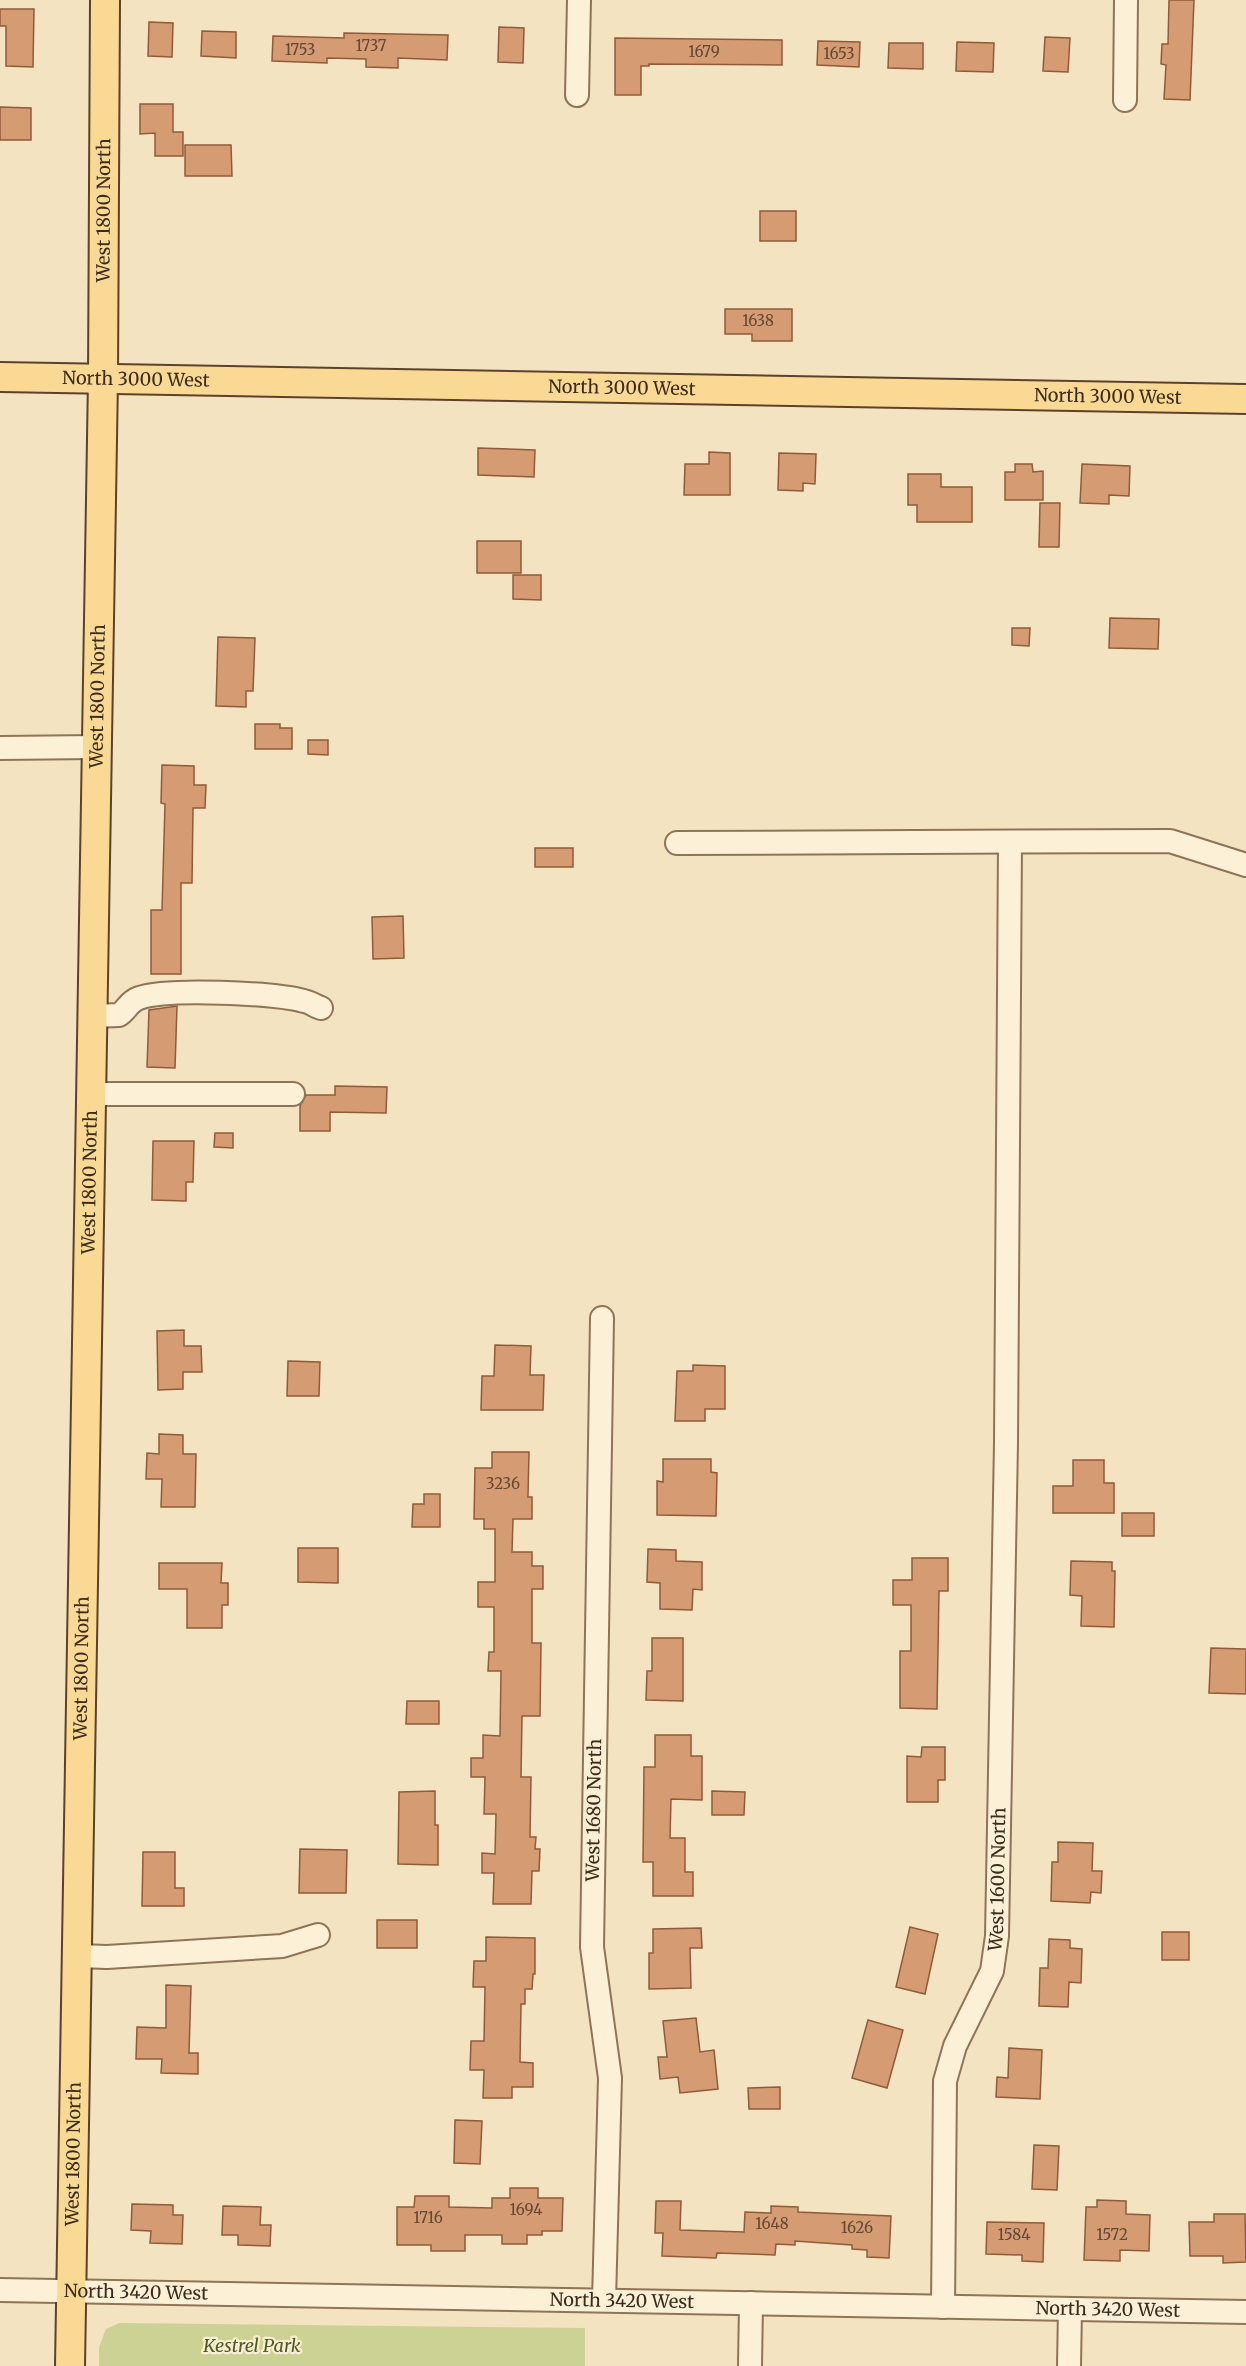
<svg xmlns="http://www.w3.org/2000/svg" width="1246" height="2366" viewBox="0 0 1246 2366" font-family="Merriweather,serif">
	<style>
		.green { fill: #ccd294 }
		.building { fill: #d59b73; stroke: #915b39; stroke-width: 1.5 }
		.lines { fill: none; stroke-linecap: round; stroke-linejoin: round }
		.minor-casing { stroke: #8f7456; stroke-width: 26 }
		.major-casing { stroke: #5c412b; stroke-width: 32 }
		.minor { stroke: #fcf0d6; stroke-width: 22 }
		.major { stroke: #fad995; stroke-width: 28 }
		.labels { text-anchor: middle; stroke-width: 4.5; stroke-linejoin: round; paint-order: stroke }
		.number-label { font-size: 15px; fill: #634832 }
		.street-label { font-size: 18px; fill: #3d2c1c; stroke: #f9edd2 }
		.park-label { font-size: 18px; font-style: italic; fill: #4d5c20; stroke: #f9edd2 }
	</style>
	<rect width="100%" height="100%" fill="#f3e3c1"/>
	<path class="green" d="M 119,2323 L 585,2328 L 585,2366 L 99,2366 L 99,2347 L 106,2329 Z"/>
	<path class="building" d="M 1169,0 L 1194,0 L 1190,100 L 1164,99 L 1166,65 L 1161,64 L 1162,44 L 1168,44 Z
		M 0,9 L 34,9 L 33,67 L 6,66 L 6,26 L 0,26 Z
		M 149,22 L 173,23 L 172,57 L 148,56 Z
		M 499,27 L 524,28 L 523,63 L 498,62 Z
		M 202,31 L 236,32 L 236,58 L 201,56 Z
		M 344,33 L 448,35 L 447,60 L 398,58 L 398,68 L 366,67 L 366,59 L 327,58 L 327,63 L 272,61 L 273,36 L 344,38 Z
		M 1045,37 L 1070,38 L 1068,72 L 1043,71 Z
		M 615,38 L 782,40 L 782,65 L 649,64 L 649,66 L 641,66 L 641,95 L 615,95 Z
		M 818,41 L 860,42 L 859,67 L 817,65 Z
		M 957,42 L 994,43 L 993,72 L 956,71 Z
		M 889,43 L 923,43 L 923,69 L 888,68 Z
		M 140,104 L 173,104 L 173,132 L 183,132 L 183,156 L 155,156 L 155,133 L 140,134 Z
		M 0,107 L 31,108 L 31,140 L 0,140 Z
		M 185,145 L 231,145 L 232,176 L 185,176 Z
		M 760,211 L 796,211 L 796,241 L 760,241 Z
		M 725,309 L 792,309 L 792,341 L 752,341 L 752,334 L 725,334 Z
		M 478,448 L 535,450 L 534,477 L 478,475 Z
		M 709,452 L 730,453 L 730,495 L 684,495 L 685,464 L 709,464 Z
		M 779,453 L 816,454 L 815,484 L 803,483 L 803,491 L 778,490 Z
		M 1015,464 L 1032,464 L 1033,472 L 1043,471 L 1043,500 L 1005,500 L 1005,472 L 1015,472 Z
		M 1082,464 L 1130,466 L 1129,496 L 1109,495 L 1109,504 L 1080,503 Z
		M 908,474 L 941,474 L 941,487 L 972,487 L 972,522 L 917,522 L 917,505 L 908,505 Z
		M 1040,503 L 1060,503 L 1059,547 L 1039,547 Z
		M 477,541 L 521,541 L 521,573 L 477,573 Z
		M 513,575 L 541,575 L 541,600 L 513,599 Z
		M 1110,618 L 1159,619 L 1158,649 L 1109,648 Z
		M 1012,628 L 1030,628 L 1029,646 L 1012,645 Z
		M 218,637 L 255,638 L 253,691 L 246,691 L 246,707 L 216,706 Z
		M 255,724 L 280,724 L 280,728 L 292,728 L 292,749 L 255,749 Z
		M 308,740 L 328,740 L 328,755 L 308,754 Z
		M 162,765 L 194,766 L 194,785 L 206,785 L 205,808 L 193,808 L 192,883 L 181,883 L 181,974 L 151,974 L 151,910 L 162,910 L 165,804 L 161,803 Z
		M 535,848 L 573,848 L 573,867 L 535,867 Z
		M 403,916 L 404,958 L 373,959 L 372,917 Z
		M 177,1006 L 175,1068 L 147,1067 L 149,1010 Z
		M 335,1086 L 387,1087 L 386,1113 L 330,1112 L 330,1131 L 300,1131 L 300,1106 L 306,1095 L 335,1095 Z
		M 215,1133 L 233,1133 L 233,1148 L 214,1147 Z
		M 153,1141 L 194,1141 L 193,1182 L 186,1182 L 186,1201 L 152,1200 Z
		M 184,1330 L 184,1346 L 201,1346 L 202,1372 L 183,1372 L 183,1389 L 158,1390 L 157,1331 Z
		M 495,1345 L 531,1346 L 530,1375 L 544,1375 L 543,1410 L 481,1410 L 482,1376 L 494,1376 Z
		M 288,1361 L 320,1362 L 319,1396 L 287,1396 Z
		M 693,1365 L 725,1366 L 725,1409 L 705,1409 L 705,1421 L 675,1421 L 677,1371 L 693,1371 Z
		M 159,1434 L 183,1435 L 183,1454 L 196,1454 L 195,1507 L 161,1507 L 162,1479 L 146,1479 L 147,1453 L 159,1454 Z
		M 492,1452 L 529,1452 L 528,1497 L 532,1497 L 532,1519 L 513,1519 L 512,1552 L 532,1552 L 532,1566 L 543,1566 L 543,1589 L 532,1589 L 532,1643 L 541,1643 L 540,1716 L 522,1716 L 521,1777 L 531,1777 L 530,1837 L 536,1837 L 535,1849 L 540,1849 L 539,1871 L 532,1871 L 531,1904 L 493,1904 L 494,1873 L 482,1873 L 482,1853 L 495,1854 L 496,1814 L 484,1814 L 485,1777 L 471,1777 L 471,1758 L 483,1758 L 483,1735 L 500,1736 L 501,1671 L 488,1671 L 489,1652 L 494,1652 L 494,1607 L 478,1607 L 478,1582 L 495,1582 L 495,1529 L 484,1529 L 484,1519 L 474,1519 L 475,1468 L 492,1468 Z
		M 663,1459 L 711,1459 L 711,1472 L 717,1473 L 716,1516 L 657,1515 L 657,1481 L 663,1482 Z
		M 1073,1460 L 1104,1460 L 1104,1483 L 1114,1483 L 1114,1513 L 1053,1513 L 1053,1486 L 1073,1486 Z
		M 424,1494 L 440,1494 L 440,1527 L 412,1527 L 413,1504 L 424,1504 Z
		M 1122,1513 L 1154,1513 L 1154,1536 L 1122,1536 Z
		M 298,1548 L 338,1548 L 338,1583 L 298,1582 Z
		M 648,1549 L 676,1550 L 676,1561 L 702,1562 L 702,1590 L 693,1589 L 692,1610 L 660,1609 L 660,1583 L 647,1582 Z
		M 912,1558 L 948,1558 L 948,1591 L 939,1591 L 937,1709 L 900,1708 L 900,1651 L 911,1651 L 911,1605 L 893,1605 L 893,1580 L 912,1580 Z
		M 1071,1561 L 1112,1562 L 1112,1571 L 1115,1571 L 1114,1627 L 1081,1626 L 1082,1596 L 1070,1595 Z
		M 159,1563 L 222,1563 L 221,1583 L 228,1583 L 228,1605 L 222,1605 L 222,1628 L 187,1628 L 187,1589 L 159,1589 Z
		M 652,1638 L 683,1638 L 683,1701 L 646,1700 L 647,1671 L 652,1671 Z
		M 1211,1648 L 1246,1649 L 1246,1694 L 1209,1693 Z
		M 407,1701 L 439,1701 L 439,1724 L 406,1724 Z
		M 655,1735 L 691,1735 L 691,1756 L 702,1756 L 702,1800 L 671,1799 L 670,1838 L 685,1838 L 685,1872 L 693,1872 L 693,1896 L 653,1896 L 653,1862 L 643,1862 L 644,1767 L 655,1767 Z
		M 922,1747 L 945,1747 L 945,1780 L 938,1780 L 938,1802 L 907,1802 L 907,1756 L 921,1757 Z
		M 435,1791 L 435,1825 L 438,1825 L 438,1865 L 398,1864 L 399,1792 Z
		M 712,1791 L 745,1792 L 744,1815 L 712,1815 Z
		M 1058,1842 L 1093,1843 L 1092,1871 L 1102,1871 L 1101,1893 L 1091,1892 L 1090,1903 L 1051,1901 L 1052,1862 L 1058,1862 Z
		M 300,1849 L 347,1850 L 346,1893 L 299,1893 Z
		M 143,1852 L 175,1852 L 175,1888 L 184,1888 L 184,1906 L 142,1906 Z
		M 377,1920 L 417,1920 L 417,1948 L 377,1948 Z
		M 910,1927 L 938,1934 L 925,1994 L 896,1987 Z
		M 701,1928 L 702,1948 L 690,1948 L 691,1988 L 649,1989 L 649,1953 L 653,1953 L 653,1929 Z
		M 1162,1932 L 1189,1932 L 1189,1960 L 1162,1960 Z
		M 486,1937 L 535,1938 L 535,1974 L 533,1974 L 532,1989 L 525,1989 L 525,2004 L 521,2004 L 520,2062 L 533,2063 L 533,2087 L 512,2087 L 512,2098 L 483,2098 L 484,2070 L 470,2070 L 471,2041 L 484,2041 L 485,1987 L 473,1987 L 474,1961 L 486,1961 Z
		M 1049,1939 L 1070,1940 L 1070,1948 L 1082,1949 L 1081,1983 L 1069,1982 L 1068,2007 L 1039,2006 L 1040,1968 L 1048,1968 Z
		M 166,1985 L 191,1986 L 189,2053 L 198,2053 L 198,2074 L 161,2073 L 162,2059 L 136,2059 L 137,2027 L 166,2028 Z
		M 696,2018 L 700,2052 L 714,2050 L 718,2089 L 680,2093 L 678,2077 L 660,2079 L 658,2057 L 667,2057 L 663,2021 Z
		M 868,2020 L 903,2030 L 887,2088 L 852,2078 Z
		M 1009,2048 L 1042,2050 L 1040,2099 L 996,2097 L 997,2077 L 1008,2078 Z
		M 780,2087 L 780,2109 L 749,2109 L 748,2088 Z
		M 455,2120 L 482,2121 L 480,2164 L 454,2163 Z
		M 1034,2145 L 1059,2146 L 1057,2190 L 1032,2189 Z
		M 510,2188 L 538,2188 L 538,2198 L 563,2198 L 562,2231 L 542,2231 L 542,2235 L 527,2235 L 527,2244 L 502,2244 L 502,2235 L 465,2235 L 465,2251 L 431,2251 L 431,2245 L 397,2245 L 397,2207 L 414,2207 L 415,2196 L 449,2196 L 449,2207 L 492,2208 L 492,2198 L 510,2198 Z
		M 1097,2200 L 1126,2201 L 1126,2214 L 1150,2215 L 1149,2251 L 1120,2250 L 1120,2261 L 1084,2260 L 1086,2207 L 1097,2207 Z
		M 656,2201 L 681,2201 L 680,2230 L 744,2232 L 745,2212 L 771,2213 L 771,2206 L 798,2207 L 798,2212 L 891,2216 L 889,2258 L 867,2257 L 867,2250 L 852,2249 L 852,2245 L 795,2241 L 795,2245 L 776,2244 L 775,2255 L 717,2253 L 716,2258 L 662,2256 L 663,2233 L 655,2233 Z
		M 132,2204 L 173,2205 L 173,2215 L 183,2215 L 182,2244 L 150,2243 L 151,2231 L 131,2230 Z
		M 223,2206 L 261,2207 L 260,2225 L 271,2225 L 270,2246 L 238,2245 L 238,2235 L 222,2235 Z
		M 1214,2214 L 1245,2214 L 1246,2262 L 1223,2263 L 1223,2256 L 1190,2256 L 1189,2222 L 1214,2222 Z
		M 987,2222 L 1044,2223 L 1043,2262 L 1022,2261 L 1022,2255 L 986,2254 Z"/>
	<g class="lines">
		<defs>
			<g id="minor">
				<path d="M 577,95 L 579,0"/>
				<path d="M 1125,100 L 1126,0"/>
				<path d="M 0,748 L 97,747"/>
				<path d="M 677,843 L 1170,841 L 1246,865"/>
				<path d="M 93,1016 L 119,1015 C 127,1010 128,1002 139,998 C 168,988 273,993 304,1001 C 310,1002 315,1006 321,1008"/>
				<path d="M 91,1094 L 293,1094"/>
				<path d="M 602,1318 L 592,1947 L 610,2078 L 604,2300"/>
				<path d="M 78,1956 L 107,1957 L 251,1948 L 282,1946 L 318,1935"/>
				<path id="s1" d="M 0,2290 L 1246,2312"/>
				<path id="s2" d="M 943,2307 L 945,2081 L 955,2046 L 992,1971 L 997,1936 L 1006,1443 L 1010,842"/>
				<path d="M 750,2366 L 751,2303"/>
				<path d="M 1069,2366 L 1070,2309"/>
			</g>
			<g id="major">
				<path id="s3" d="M 0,377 L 1246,399"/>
				<path id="s4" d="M 70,2366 L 103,379 L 105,0"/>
			</g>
		</defs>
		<use href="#minor" class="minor-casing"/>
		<use href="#major" class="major-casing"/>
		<use href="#minor" class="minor"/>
		<use href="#major" class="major"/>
	</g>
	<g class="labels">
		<g class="number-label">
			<text x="371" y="51">1737</text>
			<text x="300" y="55">1753</text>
			<text x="704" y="57">1679</text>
			<text x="839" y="59">1653</text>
			<text x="758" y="326">1638</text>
			<text x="503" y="1489">3236</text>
			<text x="526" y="2215">1694</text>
			<text x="428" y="2223">1716</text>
			<text x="772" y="2229">1648</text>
			<text x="857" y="2233">1626</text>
			<text x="1014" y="2240">1584</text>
			<text x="1112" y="2240">1572</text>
		</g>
		<g class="street-label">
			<text dy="6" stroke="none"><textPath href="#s4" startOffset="2156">West 1800 North</textPath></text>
			<text dy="6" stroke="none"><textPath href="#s3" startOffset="136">North 3000 West</textPath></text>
			<text dy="6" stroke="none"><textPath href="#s3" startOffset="622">North 3000 West</textPath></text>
			<text dy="6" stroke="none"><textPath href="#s3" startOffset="1108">North 3000 West</textPath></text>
			<text dy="6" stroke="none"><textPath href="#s4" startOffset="1670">West 1800 North</textPath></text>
			<text dy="6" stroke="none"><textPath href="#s4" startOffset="1184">West 1800 North</textPath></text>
			<text dy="6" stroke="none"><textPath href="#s4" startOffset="698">West 1800 North</textPath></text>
			<text transform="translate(594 1810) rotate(-89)" y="6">West 1680 North</text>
			<text dy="6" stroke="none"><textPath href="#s2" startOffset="438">West 1600 North</textPath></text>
			<text dy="6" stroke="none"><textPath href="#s4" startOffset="212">West 1800 North</textPath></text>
			<text dy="6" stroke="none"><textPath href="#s1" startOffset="136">North 3420 West</textPath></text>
			<text dy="6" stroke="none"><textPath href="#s1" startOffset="622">North 3420 West</textPath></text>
			<text dy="6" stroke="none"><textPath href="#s1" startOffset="1108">North 3420 West</textPath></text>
		</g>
		<g class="park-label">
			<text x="252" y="2352">Kestrel Park</text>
		</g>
	</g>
</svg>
